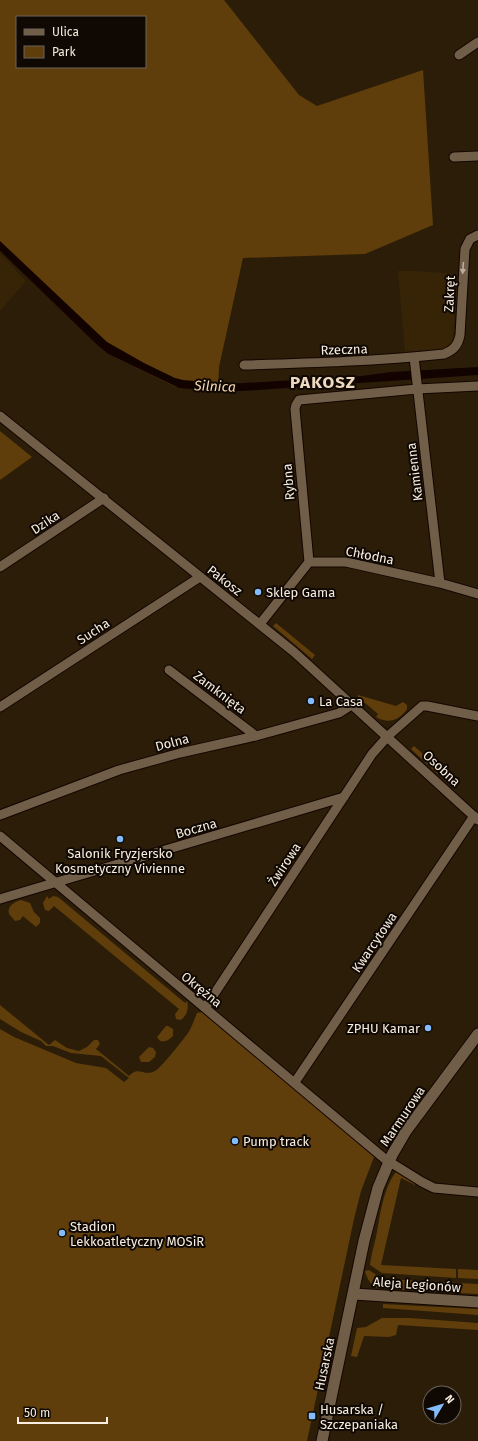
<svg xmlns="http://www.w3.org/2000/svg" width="478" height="1441" viewBox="0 0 478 1441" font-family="'Fira Sans',sans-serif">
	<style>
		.built { fill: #372407 }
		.green { fill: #5f3e0b; fill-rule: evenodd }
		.water { fill: #120300 }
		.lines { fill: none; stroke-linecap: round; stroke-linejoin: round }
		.minor-casing { stroke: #140600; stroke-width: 11 }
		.tertiary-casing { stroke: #140600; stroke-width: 13 }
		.secondary-casing { stroke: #140600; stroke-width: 13 }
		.minor { stroke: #715e48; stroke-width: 9 }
		.tertiary { stroke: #715e48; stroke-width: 11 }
		.secondary { stroke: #715e48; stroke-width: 11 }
		.oneway { fill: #bbad9c }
		.poi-dot { fill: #84bcfb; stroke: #0f0803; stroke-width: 1.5 }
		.labels { text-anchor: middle; stroke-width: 4; stroke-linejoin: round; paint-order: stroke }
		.street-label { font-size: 13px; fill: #f7ede0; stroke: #0f0803 }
		.poi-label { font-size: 13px; fill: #f7ede0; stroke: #0f0803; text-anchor: start }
		.water-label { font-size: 14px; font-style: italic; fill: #f8d7b0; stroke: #0f0803 }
		.district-label { font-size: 17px; font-weight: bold; letter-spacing: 1px; fill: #eedac0; stroke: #0f0803 }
	</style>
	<rect width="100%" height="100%" fill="#2c1d08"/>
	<path class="built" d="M 0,253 L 26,281 L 0,311 Z
		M 398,271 L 417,271 L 457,274 L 453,343 L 445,349 L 405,352 Z"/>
	<path class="green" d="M 0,0 L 224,0 L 299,95 L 317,106 L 423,70 L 433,225 L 365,254 L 243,258 L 219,367 L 218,391 L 176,387 L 108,354 L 96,344 L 0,251 ZM 17,17 L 145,17 L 145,67 L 17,67 Z
		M 0,431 L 32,457 L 0,480 Z
		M 276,623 L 315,655 L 312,659 L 273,626 Z
		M 358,695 L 396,706 L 403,702 L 407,705 L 407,709 C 399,721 388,724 376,717 L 378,714 L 358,697 Z
		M 414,746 L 442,771 L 438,774 L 411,749 Z
		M 47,896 L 49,899 L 53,896 L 58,897 L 185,1003 L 187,1001 C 189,1008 187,1017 180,1020 L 176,1019 L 175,1014 L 179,1009 L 54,906 L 49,911 L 45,910 L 43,903 Z
		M 21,900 L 30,903 L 34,912 L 40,918 L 40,923 L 36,927 L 23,916 L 20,920 L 15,921 L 9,914 C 7,906 14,902 21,900 Z
		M 0,1005 L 49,1045 L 55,1040 L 67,1048 L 79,1051 L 87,1047 L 94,1040 L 98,1040 L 100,1044 L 96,1049 L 129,1076 C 139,1065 143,1077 155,1071 C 162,1067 182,1041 188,1033 C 192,1027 194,1020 197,1013 L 201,1012 L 219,1024 L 292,1085 L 374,1157 L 361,1191 L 354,1219 L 307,1441 L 0,1441 L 0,1029 L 14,1037 L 76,1063 L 106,1068 L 124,1082 L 129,1078 L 101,1056 L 71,1053 L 53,1046 L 46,1046 L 41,1041 L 21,1032 L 0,1019 Z
		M 166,1026 L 168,1026 L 173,1029 L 173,1036 C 168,1041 161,1045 157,1037 Z
		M 149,1047 L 153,1048 L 156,1052 L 155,1057 L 149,1062 L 141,1062 L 139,1057 Z
		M 396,1172 L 399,1172 L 415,1182 L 415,1185 L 401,1178 L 381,1265 L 456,1269 L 456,1278 L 382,1273 L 370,1265 C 371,1255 374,1246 376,1237 C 380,1217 383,1188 396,1172 Z
		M 458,1269 L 478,1270 L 478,1279 L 458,1278 Z
		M 369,1270 L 381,1278 L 380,1289 C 371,1286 367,1279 365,1271 Z
		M 386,1279 L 478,1284 L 478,1294 L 385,1289 Z
		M 383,1304 L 478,1309 L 478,1315 L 383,1308 Z
		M 382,1318 L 410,1318 L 478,1323 L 478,1330 L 398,1325 L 396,1335 L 389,1337 L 364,1336 L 357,1357 L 351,1356 L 357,1328 L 366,1327 Z"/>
	<path class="water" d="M 0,241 L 107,342 L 144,363 L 175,378 L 183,380 L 227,384 L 361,376 L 392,372 L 478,367 L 478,375 L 242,391 L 218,391 L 179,388 L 108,354 L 96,344 L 0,251 Z"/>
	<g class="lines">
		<defs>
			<path id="minor" d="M 459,55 L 478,42
				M 454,157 L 478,156
				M 414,357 L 440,583
				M 244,365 C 311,363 378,361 444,354 C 454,350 458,345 460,335 L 465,249 L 470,239 L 478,235
				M 0,416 L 294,652 L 478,820
				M 309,562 L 295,409 L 296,405 L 299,400 L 417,389 L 478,386
				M 0,567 L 104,498
				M 260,624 L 309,562 L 346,562 L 440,583 L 478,594
				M 169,670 L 256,736
				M 0,707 L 200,577
				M 0,815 L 119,770 L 180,753 L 256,736 L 339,713 L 353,704
				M 0,836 L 385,1159 L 422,1182 L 434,1188 L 478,1192
				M 0,899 L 344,797
				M 205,1008 L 372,754 L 388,736 L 422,706 L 427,706 L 478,716
				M 295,1082 L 474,816"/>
			<path id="tertiary" d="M 354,1294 L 478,1302"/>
			<path id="secondary" d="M 322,1441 L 364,1241 L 378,1188 L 392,1155 L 406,1131 L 478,1034"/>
		</defs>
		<use href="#minor" class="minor-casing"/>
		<use href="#tertiary" class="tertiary-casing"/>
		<use href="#secondary" class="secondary-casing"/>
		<use href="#minor" class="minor"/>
		<use href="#tertiary" class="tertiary"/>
		<use href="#secondary" class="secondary"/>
	</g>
	<defs><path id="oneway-solid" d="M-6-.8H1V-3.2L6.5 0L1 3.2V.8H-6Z"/></defs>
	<use class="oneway" href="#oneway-solid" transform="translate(463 268) rotate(94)"/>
	<g class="poi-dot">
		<circle cx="258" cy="592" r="4"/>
		<circle cx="311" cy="701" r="4"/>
		<circle cx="120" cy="839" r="4"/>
		<circle cx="428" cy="1028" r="4"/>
		<circle cx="235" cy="1141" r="4"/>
		<circle cx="62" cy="1233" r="4"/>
		<rect x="308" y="1412" width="8" height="8" rx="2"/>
	</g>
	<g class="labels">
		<g class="street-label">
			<text transform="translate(449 294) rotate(-87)" y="5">Zakręt</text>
			<text transform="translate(344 349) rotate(-2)" y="5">Rzeczna</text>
			<text transform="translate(414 472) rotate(-97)" y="5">Kamienna</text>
			<text transform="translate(288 482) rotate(-95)" y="5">Rybna</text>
			<text transform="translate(45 522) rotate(-33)" y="5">Dzika</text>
			<text transform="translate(370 555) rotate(11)" y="5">Chłodna</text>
			<text transform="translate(225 580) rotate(38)" y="5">Pakosz</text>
			<text transform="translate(93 631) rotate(-33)" y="5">Sucha</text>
			<text transform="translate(220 692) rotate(37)" y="5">Zamknięta</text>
			<text transform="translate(172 742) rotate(-15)" y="5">Dolna</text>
			<text transform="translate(442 768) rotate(43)" y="5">Osobna</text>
			<text transform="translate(196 828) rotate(-16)" y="5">Boczna</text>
			<text transform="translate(284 864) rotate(-57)" y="5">Żwirowa</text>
			<text transform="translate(374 942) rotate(-56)" y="5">Kwarcytowa</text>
			<text transform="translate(202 989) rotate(39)" y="5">Okrężna</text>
			<text transform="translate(402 1116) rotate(-56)" y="5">Marmurowa</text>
			<text transform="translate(417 1284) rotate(4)" y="5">Aleja Legionów</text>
			<text transform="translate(324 1364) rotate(-78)" y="5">Husarska</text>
		</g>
		<g class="poi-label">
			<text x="266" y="597">Sklep Gama</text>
			<text x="319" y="706">La Casa</text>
			<text x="120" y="858" text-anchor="middle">Salonik Fryzjersko<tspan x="120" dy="15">Kosmetyczny Vivienne</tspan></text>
			<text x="420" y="1033" text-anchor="end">ZPHU Kamar</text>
			<text x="243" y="1146">Pump track</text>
			<text x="70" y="1231">Stadion<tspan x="70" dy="15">Lekkoatletyczny MOSiR</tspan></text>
			<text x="320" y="1414">Husarska /<tspan x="320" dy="15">Szczepaniaka</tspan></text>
		</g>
		<g class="water-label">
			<text transform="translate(215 386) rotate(2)" y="5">Silnica</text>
		</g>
		<g class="district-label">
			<text x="323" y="388">PAKOSZ</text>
		</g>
	</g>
	<rect x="16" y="16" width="130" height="52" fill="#0f0803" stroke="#6c645b"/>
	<rect x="24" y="29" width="20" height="6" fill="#715e48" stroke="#6c645b"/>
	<text x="52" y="36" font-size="12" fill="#f7ede0">Ulica</text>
	<rect x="24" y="46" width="20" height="12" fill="#5f3e0b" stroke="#6c645b"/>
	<text x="52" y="56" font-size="12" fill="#f7ede0">Park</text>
	<g transform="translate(442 1405) rotate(52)"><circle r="19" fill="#0f0803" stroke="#6c645b"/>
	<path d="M0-3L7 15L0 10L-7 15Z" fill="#84bcfb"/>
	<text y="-6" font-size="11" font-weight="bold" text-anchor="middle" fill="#f7ede0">N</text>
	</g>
	<path d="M18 1417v6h89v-6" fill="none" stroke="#f7ede0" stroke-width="2"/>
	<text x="24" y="1417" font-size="12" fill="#f7ede0" stroke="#0f0803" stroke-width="3" paint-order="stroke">50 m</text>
</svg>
